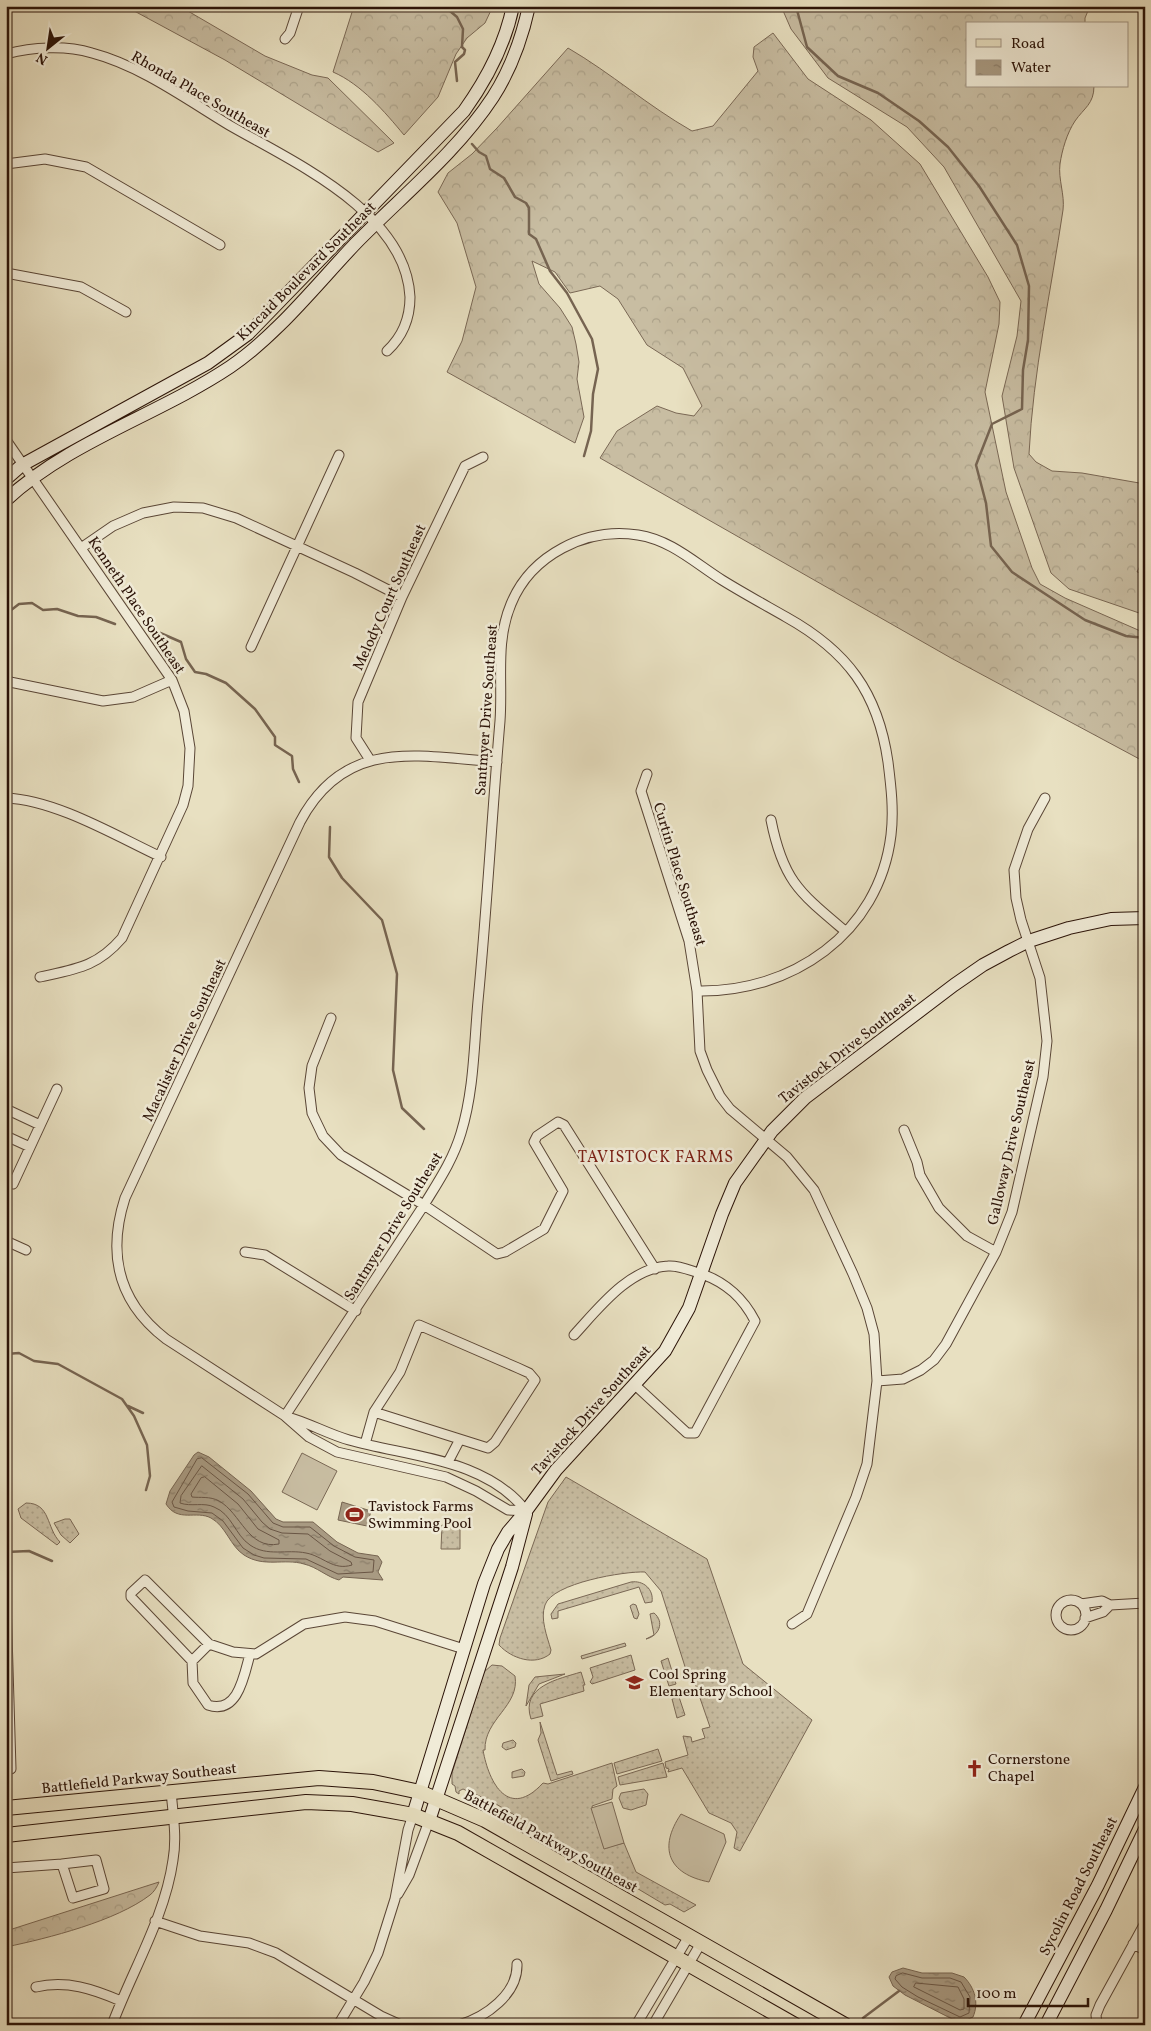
<svg xmlns="http://www.w3.org/2000/svg" width="1151" height="2031" viewBox="0 0 1151 2031" font-family="Vollkorn,serif">
	<style>
		.grass { fill: url(#grass-dots); stroke: #7a6855 }
		.forest { fill: url(#forest-crowns); stroke: #7a6855 }
		.pitch { fill: #c8bda2; stroke: #7a6855 }
		.water { fill: url(#water-ripples); stroke: #766451 }
		.lines { fill: none; stroke-linecap: round; stroke-linejoin: round }
		.shore { stroke: #6a5645; stroke-width: 1 }
		.stream { stroke: #766451; stroke-width: 2.5 }
		.street-casing { stroke: #5a4636; stroke-width: 11 }
		.secondary-casing { stroke: #2b1308; stroke-width: 14 }
		.primary-casing { stroke: #2b1308; stroke-width: 16 }
		.street { stroke: #f0ebd7; stroke-width: 9 }
		.secondary { stroke: #f0ebd7; stroke-width: 12 }
		.primary { stroke: #e8e0c1; stroke-width: 14 }
		.labels { text-anchor: middle; stroke-width: 5; stroke-linejoin: round; paint-order: stroke }
		.street-label { font-size: 15px; fill: #2b1308; stroke: #f0ebd7 }
		.poi-label { font-size: 15px; fill: #2b1308; stroke: #f0ebd7; text-anchor: start }
		.neighbourhood-label { font-size: 16px; letter-spacing: 1px; fill: #7a1f14; stroke: #f0ebd7 }
	</style>
	<defs>
		<pattern id="grass-dots" width="8" height="8" patternUnits="userSpaceOnUse" patternTransform="scale(1.25)"><rect width="8" height="8" fill="#c8bda2"/><path d="M2 2h.1M6 6h.1" fill="none" stroke="#aca28a" stroke-width="1.8" stroke-linecap="round"/></pattern>
		<pattern id="forest-crowns" width="20" height="18" patternUnits="userSpaceOnUse" patternTransform="scale(1.25)"><rect width="20" height="18" fill="#c8bda2"/><path d="M2 6a3 3 0 1 1 6 0M12 15a3 3 0 1 1 6 0" fill="none" stroke="#aca28a"/></pattern>
		<pattern id="water-ripples" width="26" height="14" patternUnits="userSpaceOnUse" patternTransform="scale(1.25)"><rect width="26" height="14" fill="#a89a82"/><path d="M2 4q2-2 4 0t4 0M15 11q2-2 4 0t4 0" fill="none" stroke="#897c68"/></pattern>
	</defs>
	<rect width="100%" height="100%" fill="#e8e0c1"/>
	<filter id="stains"><feTurbulence type="fractalNoise" baseFrequency=".004" numOctaves="4"/><feColorMatrix values="0 0 0 0 .2 0 0 0 0 .09 0 0 0 0 .02 0 0 0 .5 -.17"/></filter>
	<radialGradient id="worn" r=".72"><stop offset=".6" stop-color="#630" stop-opacity="0"/><stop offset="1" stop-color="#630" stop-opacity=".3"/></radialGradient>
	<path class="grass" d="M 566,1477 L 707,1559 L 743,1664 L 812,1720 L 740,1851 L 734,1848 L 737,1832 L 731,1823 L 709,1813 L 682,1768 L 668,1772 L 669,1769 L 666,1768 L 665,1762 L 688,1755 L 683,1736 L 691,1737 L 692,1742 L 705,1738 L 702,1729 L 710,1727 L 691,1672 L 687,1673 L 661,1591 L 645,1572 C 625,1571 552,1583 545,1605 C 540,1619 547,1636 551,1650 L 550,1654 C 535,1666 512,1659 499,1645 L 500,1638 L 548,1502 Z
		M 26,1503 C 51,1503 46,1528 60,1542 L 57,1545 L 21,1518 L 18,1509 Z
		M 65,1519 L 70,1519 L 79,1534 L 70,1543 L 61,1535 L 54,1523 Z
		M 442,1525 L 460,1526 L 460,1549 L 441,1549 Z
		M 631,1582 C 643,1580 654,1589 652,1602 L 645,1603 L 639,1587 L 558,1611 L 558,1618 L 552,1619 L 551,1614 L 558,1604 Z
		M 633,1604 L 636,1605 L 639,1614 L 637,1619 L 634,1618 L 630,1606 Z
		M 654,1613 C 665,1622 659,1636 646,1639 L 654,1635 L 650,1614 Z
		M 625,1643 L 626,1646 L 582,1659 L 581,1656 Z
		M 631,1655 L 635,1670 L 592,1684 L 590,1682 L 593,1677 L 590,1668 Z
		M 668,1658 L 676,1684 L 669,1686 L 661,1661 Z
		M 492,1665 L 502,1666 L 515,1676 C 520,1706 484,1719 485,1750 L 483,1750 C 489,1784 509,1820 543,1783 L 548,1784 L 612,1763 L 617,1786 L 613,1789 L 612,1799 L 592,1806 L 604,1848 L 624,1843 L 636,1872 L 696,1905 L 684,1912 L 670,1904 L 665,1905 L 491,1801 L 463,1789 L 459,1791 L 459,1794 L 456,1792 L 455,1786 L 452,1784 L 452,1773 L 484,1672 Z
		M 581,1672 L 585,1685 L 583,1685 L 584,1691 L 540,1704 L 543,1716 L 531,1719 C 520,1686 559,1679 581,1672 Z
		M 565,1674 L 539,1684 L 526,1706 L 529,1685 L 535,1677 Z
		M 679,1697 L 685,1715 L 677,1718 L 672,1699 Z
		M 540,1722 L 557,1775 L 572,1771 L 573,1774 L 551,1781 L 538,1740 L 541,1733 Z
		M 513,1740 L 516,1743 L 515,1747 L 506,1750 L 502,1747 L 503,1743 Z
		M 658,1749 L 662,1761 L 617,1774 L 614,1763 Z
		M 663,1763 L 667,1777 L 620,1785 L 618,1777 Z
		M 522,1769 L 525,1772 L 524,1776 L 512,1778 L 512,1772 Z
		M 644,1789 L 648,1794 L 646,1805 L 631,1810 L 623,1808 L 619,1798 L 621,1793 Z"/>
	<path class="forest" d="M 125,6 L 181,7 L 265,56 L 312,75 L 328,78 L 394,143 L 378,152 L 225,60 Z
		M 354,6 L 493,6 L 485,23 L 467,38 L 456,54 L 438,97 L 404,135 C 385,112 361,84 333,72 Z
		M 781,6 L 1090,6 L 1085,18 L 1085,24 L 967,24 L 967,86 L 1094,86 C 1094,104 1084,108 1075,121 C 1067,133 1062,150 1060,164 C 1058,179 1065,195 1063,210 C 1051,291 1033,372 1029,454 L 1036,462 L 1052,471 L 1082,473 L 1145,484 L 1145,556 L 1137,572 L 1145,573 L 1145,615 L 1069,589 L 1051,573 L 1014,468 L 1002,396 L 1017,336 L 1021,301 L 944,167 L 907,127 L 828,78 L 791,29 Z
		M 773,33 L 808,79 L 871,120 L 920,164 L 988,277 L 1000,302 L 999,324 L 985,392 L 1006,492 L 1032,568 L 1040,584 L 1065,598 L 1145,633 L 1145,762 L 951,658 L 600,458 L 617,431 L 657,406 L 676,413 L 694,416 L 702,406 L 683,368 L 647,345 L 618,299 L 600,286 L 570,293 L 555,272 L 532,261 L 539,284 L 560,308 L 572,327 L 576,344 L 579,362 L 577,379 L 584,417 L 575,443 L 447,372 L 462,341 L 476,287 L 457,223 L 438,192 L 448,173 L 472,154 L 497,128 L 568,48 C 611,73 648,106 692,131 L 713,126 L 758,71 L 753,57 L 754,47 Z
		M 159,1882 C 157,1887 154,1892 150,1895 C 116,1921 49,1938 6,1947 L 6,1931 Z"/>
	<path class="pitch" d="M 302,1453 L 337,1471 L 317,1510 L 282,1492 Z
		M 612,1802 L 624,1843 L 604,1849 L 591,1808 Z
		M 681,1814 L 724,1834 L 726,1842 L 709,1882 C 668,1874 658,1848 681,1814 Z"/>
	<path class="water" d="M 198,1452 L 209,1457 L 251,1491 L 276,1519 L 283,1522 L 313,1522 L 337,1542 L 358,1553 L 378,1556 L 382,1562 L 378,1572 L 383,1580 L 343,1577 L 339,1580 C 327,1577 317,1567 304,1564 C 284,1558 264,1568 244,1555 C 230,1546 226,1526 211,1518 C 196,1510 178,1523 166,1504 L 170,1491 L 194,1455 Z
		M 342,1502 L 371,1511 L 367,1526 L 338,1520 Z
		M 903,1968 L 922,1973 L 952,1973 L 964,1977 C 975,1988 979,2003 973,2017 L 960,2023 L 905,1995 L 893,1986 L 889,1977 L 892,1972 Z"/>
	<g class="lines">
		<path class="shore" d="M 202,1458 L 248,1494 L 273,1523 L 283,1527 L 310,1527 L 334,1546 L 355,1557 L 374,1560 L 373,1572 L 338,1574 L 306,1559 L 264,1558 L 254,1555 L 243,1548 L 223,1521 L 212,1513 L 188,1511 L 174,1507 L 172,1502 L 197,1459 Z
			M 202,1466 L 243,1499 L 262,1522 L 270,1529 L 282,1533 L 308,1534 L 330,1551 L 351,1562 L 352,1565 C 333,1571 323,1556 306,1553 C 287,1549 267,1557 250,1545 C 235,1535 232,1514 214,1507 C 204,1502 191,1507 180,1503 L 181,1496 Z
			M 205,1477 L 238,1504 L 258,1529 L 279,1540 L 279,1544 C 248,1550 241,1513 219,1501 C 210,1496 200,1498 192,1497 L 191,1494 L 201,1478 Z
			M 903,1973 L 922,1978 L 950,1978 L 961,1982 L 970,1997 L 969,2013 L 960,2017 L 918,1997 L 902,1987 L 895,1979 L 896,1976 Z
			M 916,1983 L 958,1987 L 964,1999 L 964,2009 L 960,2010 L 914,1987 Z"/>
		<path class="stream" d="M 444,6 L 457,17 L 463,29 L 462,47 L 465,50 L 464,54 L 455,62 L 457,81
			M 793,6 L 797,10 L 807,47 L 838,76 L 878,93 L 919,121 L 948,147 L 979,186 L 1017,245 L 1029,286 L 1028,340 L 1023,370 L 1022,409 L 992,424 L 976,465 L 986,503 L 991,546 L 1012,572 L 1085,620 L 1126,636 L 1145,638
			M 472,144 L 479,152 L 486,156 L 490,169 L 504,178 L 515,197 L 526,203 L 529,208 L 529,234 L 536,239 L 550,271 L 567,293 L 592,339 L 598,369 L 593,394 L 591,431 L 584,456
			M 6,614 L 19,604 L 32,603 L 43,610 L 57,609 L 78,616 L 96,617 L 115,624
			M 158,632 L 181,642 L 186,659 L 195,672 L 206,674 L 226,683 L 255,709 L 275,737 L 275,745 L 292,756 L 293,769 L 299,782
			M 330,827 L 329,857 L 342,878 L 382,920 L 397,974 L 393,1070 L 402,1108 L 424,1129
			M 6,1354 L 19,1353 L 34,1361 L 58,1364 L 122,1399 L 134,1416 L 147,1445 L 150,1476 L 146,1490
			M 128,1406 L 143,1413
			M 6,1552 L 29,1551 L 52,1561
			M 863,2018 L 899,1991"/>
		<defs>
			<path id="street" d="M 285,39 L 290,33 L 299,6
				M 6,54 C 33,47 65,45 92,53 C 141,66 186,99 229,125 C 293,162 406,212 410,297 C 410,319 402,337 387,351
				M 6,164 L 45,159 L 86,167 L 220,245
				M 6,273 L 81,287 L 126,312
				M 6,440 L 172,680 L 184,711 L 190,748 L 188,786 L 183,805 L 122,938 C 97,967 76,969 40,977
				M 81,548 L 113,526 L 143,513 L 174,507 L 203,508 L 236,518 L 355,573 L 402,597
				M 251,647 L 339,455
				M 6,678 L 10,682 L 103,701 L 133,697 L 172,680
				M 370,760 L 356,738 L 358,702 L 402,597 L 465,466 L 483,457
				M 497,762 C 417,756 345,737 300,822 L 125,1198 C 107,1254 118,1302 166,1339 L 285,1416 L 309,1437 L 337,1452 L 446,1477 L 476,1491 L 508,1510 L 526,1511
				M 647,774 L 641,791 L 689,941 L 697,991 L 700,1051 L 707,1070 L 720,1096 L 730,1109 L 787,1157 L 814,1190 L 853,1274 L 867,1308 L 874,1334 L 877,1381 L 867,1464 L 856,1497 L 807,1614 L 792,1624
				M 6,798 C 56,800 116,836 161,857
				M 771,820 C 783,881 800,893 845,931
				M 331,1018 L 312,1066 L 309,1088 L 312,1113 L 323,1136 L 341,1155 L 424,1205 L 497,1254 L 505,1252 L 544,1229 L 563,1191 L 534,1142 L 537,1136 L 558,1122 L 564,1125 L 655,1269
				M 6,1109 L 40,1125
				M 904,1130 L 917,1162 L 920,1175 L 939,1208 L 967,1236 L 996,1252
				M 6,1136 L 30,1147
				M 13,1184 L 57,1089
				M 6,1241 L 26,1250
				M 245,1252 L 265,1255 L 356,1311
				M 574,1335 C 598,1309 629,1268 668,1266 C 680,1265 691,1271 702,1274 C 727,1283 743,1298 755,1321 L 695,1433 L 687,1433 L 635,1385
				M 877,1381 L 903,1379 L 921,1370 L 934,1360 L 946,1344 L 996,1252 L 1012,1212 L 1043,1077 L 1047,1041 L 1040,978 L 1021,920 L 1016,898 L 1014,870 L 1028,829 L 1045,798
				M 285,1416 L 424,1205 C 438,1182 453,1160 461,1133 C 474,1091 474,1045 478,1001 C 487,908 492,814 500,721 C 503,681 495,642 511,604 C 531,555 586,527 638,535 C 671,540 695,563 722,580 C 743,593 765,605 786,617 C 847,651 878,692 888,762 C 891,786 894,811 891,835 C 879,934 791,993 697,991
				M 288,1417 C 309,1423 328,1434 349,1440 C 409,1457 485,1458 526,1511
				M 365,1444 L 374,1412 L 400,1372 L 419,1325 L 518,1368 L 529,1373 L 535,1380 L 495,1442 L 488,1448 L 374,1412
				M 448,1462 L 459,1441
				M1056 1615a15 15 0 1 1 30 0a15 15 0 1 1-30 0Z
				M 6,1601 L 11,1769
				M 1081,1604 L 1102,1601 L 1110,1605 L 1145,1603
				M 1085,1618 L 1103,1612 L 1110,1605
				M 209,1644 L 145,1580 L 131,1593 L 131,1597 L 192,1661 L 193,1683 L 208,1705 C 238,1715 244,1676 250,1654
				M 192,1661 L 209,1644 L 233,1652 L 256,1654 L 304,1624 L 345,1617 L 375,1621 L 464,1649
				M 96,1860 L 104,1889 L 73,1898 L 62,1864 Z
				M 6,1868 L 62,1864
				M 398,1894 L 409,1875 L 429,1821
				M 155,1921 L 200,1936 L 249,1943 L 276,1953 L 381,2016 L 401,2025
				M 1133,1944 L 1145,1950
				M 36,1987 C 67,1980 93,1989 121,2001
				M 112,2025 C 132,1971 165,1917 173,1860 C 177,1838 173,1814 171,1791
				M 338,2025 L 364,1982 L 378,1953 L 395,1899 L 408,1830 L 413,1815
				M 459,2025 C 486,2017 518,1994 517,1964
				M 636,2025 L 689,1936
				M 653,2025 L 701,1943
				M 1097,2025 L 1096,2015 L 1100,2005 L 1145,1923"/>
			<path id="secondary" d="M 6,479 L 22,465 L 208,363 L 248,334 L 464,111 C 487,79 505,45 513,6
				M 6,500 C 70,441 158,415 230,367 C 278,334 316,285 356,243 C 402,196 457,152 493,97 C 511,69 522,38 529,6
				M 413,1815 L 484,1584 L 498,1549 L 508,1532 L 526,1511 L 556,1470 L 665,1351 L 689,1308 L 722,1214 L 735,1183 L 772,1131 L 805,1098 L 954,985 L 983,965 L 1009,951 L 1029,941 L 1069,928 L 1111,919 L 1145,918
				M 429,1821 L 512,1567 L 526,1514
				M 1024,2025 L 1098,1885 L 1145,1787
				M 1046,2025 L 1106,1910 L 1145,1829"/>
			<path id="primary" d="M 6,1808 L 319,1778 L 373,1782 L 420,1792 L 485,1820 L 845,2025
				M 6,1835 L 306,1802 L 352,1804 L 386,1810 L 413,1815 L 458,1833 L 795,2025"/>
		</defs>
		<use href="#street" class="street-casing"/>
		<use href="#secondary" class="secondary-casing"/>
		<use href="#primary" class="primary-casing"/>
		<use href="#street" class="street"/>
		<use href="#secondary" class="secondary"/>
		<use href="#primary" class="primary"/>
	</g>
	<defs>
		<symbol id="stadium-bare" viewBox="-9 -9 18 18"><path d="M0-5a6.5 5 0 1 0 0 10a6.5 5 0 1 0 0-10ZM-3.5-1.8h7v3.6h-7Z" fill="#8f2418" stroke="#f0ebd7" stroke-width="2.5" paint-order="stroke"/></symbol>
		<symbol id="school-bare" viewBox="-9 -9 18 18"><path d="M0-5L7-2L0 1L-7-2ZM-4 1L0 2.5L4 1V4Q0 6-4 4Z" fill="#8f2418" stroke="#f0ebd7" stroke-width="2.5" paint-order="stroke"/></symbol>
		<symbol id="church-bare" viewBox="-9 -9 18 18"><path d="M-1.2-6h2.4v3.5h3.3v2.4h-3.3V6h-2.4V-.1h-3.3v-2.4h3.3Z" fill="#8f2418" stroke="#f0ebd7" stroke-width="2.5" paint-order="stroke"/></symbol>
	</defs>
	<g fill-rule="evenodd">
		<use href="#stadium-bare" x="342" y="1502" width="25" height="25"/>
		<use href="#school-bare" x="622" y="1670" width="25" height="25"/>
		<use href="#church-bare" x="962" y="1756" width="25" height="25"/>
	</g>
	<g class="labels">
		<g class="street-label">
			<text transform="translate(201 94) rotate(30)" y="5">Rhonda Place Southeast</text>
			<text transform="translate(306 271) rotate(-45)" y="5">Kincaid Boulevard Southeast</text>
			<text transform="translate(389 597) rotate(-66)" y="5">Melody Court Southeast</text>
			<text transform="translate(137 605) rotate(56)" y="5">Kenneth Place Southeast</text>
			<text transform="translate(486 710) rotate(-86)" y="5">Santmyer Drive Southeast</text>
			<text transform="translate(680 874) rotate(73)" y="5">Curtin Place Southeast</text>
			<text transform="translate(184 1040) rotate(-65)" y="5">Macalister Drive Southeast</text>
			<text transform="translate(847 1048) rotate(-38)" y="5">Tavistock Drive Southeast</text>
			<text transform="translate(1011 1142) rotate(-77)" y="5">Galloway Drive Southeast</text>
			<text transform="translate(393 1226) rotate(-58)" y="5">Santmyer Drive Southeast</text>
			<text transform="translate(591 1410) rotate(-48)" y="5">Tavistock Drive Southeast</text>
			<text transform="translate(139 1778) rotate(-6)" y="5">Battlefield Parkway Southeast</text>
			<text transform="translate(551 1841) rotate(29)" y="5">Battlefield Parkway Southeast</text>
			<text transform="translate(1078 1886) rotate(-63)" y="5">Sycolin Road Southeast</text>
		</g>
		<g class="poi-label">
			<text x="368" y="1511">Tavistock Farms<tspan x="368" dy="17">Swimming Pool</tspan></text>
			<text x="649" y="1679">Cool Spring<tspan x="649" dy="17">Elementary School</tspan></text>
			<text x="988" y="1764">Cornerstone<tspan x="988" dy="17">Chapel</tspan></text>
		</g>
		<g class="neighbourhood-label">
			<text x="656" y="1162">TAVISTOCK FARMS</text>
		</g>
	</g>
	<rect width="1151" height="2031" fill="none" stroke="#e8e0c1" stroke-width="25"/>
	<rect x="8" y="8" width="1136" height="2016" fill="none" stroke="#2b1308" stroke-width="2.5"/>
	<rect x="12" y="12" width="1126" height="2006" fill="none" stroke="#2b1308"/>
	<rect x="966" y="22" width="162" height="65" fill="#f0ebd7" stroke="#a19584"/>
	<rect x="976" y="39" width="25" height="8" fill="#e8e0c1" stroke="#a19584"/>
	<text x="1011" y="48" font-size="15" fill="#2b1308">Road</text>
	<rect x="976" y="60" width="25" height="15" fill="url(#water-ripples)" stroke="#a19584"/>
	<text x="1011" y="72" font-size="15" fill="#2b1308">Water</text>
	<g transform="translate(48 48) rotate(210)" stroke="#f0ebd7" stroke-width="4" paint-order="stroke">
	<path d="M0-4L9 19L0 12L-9 19Z" fill="#2b1308"/>
	<text y="-8" font-size="14" font-weight="bold" text-anchor="middle" fill="#2b1308">N</text>
	</g>
	<path d="M968 1998v8h120v-8" fill="none" stroke="#2b1308" stroke-width="2.5"/>
	<text x="976" y="1998" font-size="15" fill="#2b1308" stroke="#f0ebd7" stroke-width="4" paint-order="stroke">100 m</text>
	<rect width="100%" height="100%" filter="url(#stains)"/>
	<rect width="100%" height="100%" fill="url(#worn)"/>
</svg>
